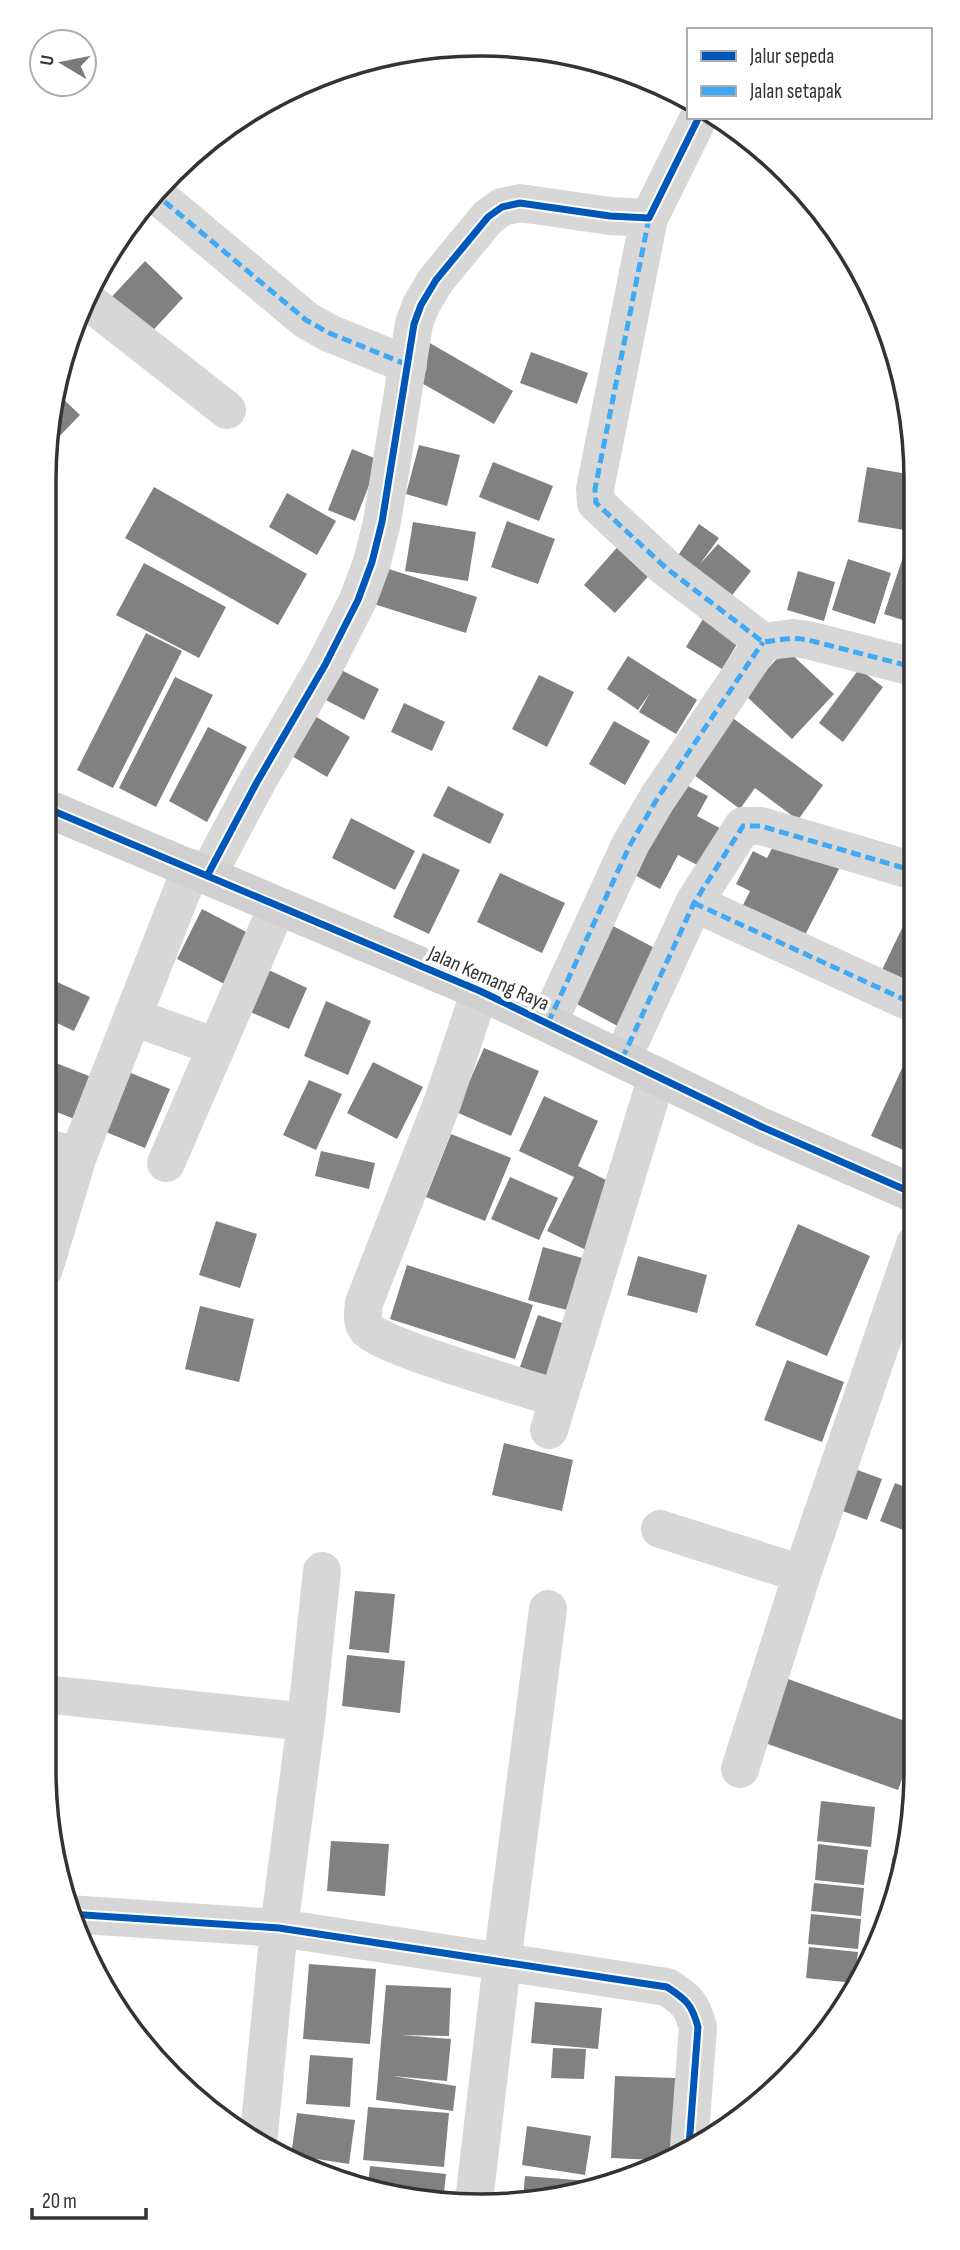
<svg xmlns="http://www.w3.org/2000/svg" width="960" height="2250" viewBox="0 0 960 2250" font-family="'Sofia Sans Condensed',sans-serif">
	<style>
		.building { fill: #818181 }
		.lines { fill: none; stroke-linecap: round; stroke-linejoin: round }
		.street { stroke: #d7d7d7; stroke-width: 38 }
		.secondary { stroke: #d0d0d0; stroke-width: 38 }
		.quiet { stroke: #3fa9f5; stroke-width: 5; stroke-dasharray: 10 5; stroke-linecap: butt }
		.cycleway-casing { stroke: #fff; stroke-width: 11 }
		.cycleway { stroke: #0057b8; stroke-width: 7 }
		.labels { text-anchor: middle; stroke-width: 7; stroke-linejoin: round; paint-order: stroke }
		.street-label { font-size: 21px; fill: #333; stroke: #fff }
		.rim { fill: none; stroke: #333; stroke-width: 3.5 }
	</style>
	<rect width="100%" height="100%" fill="#fff"/>
	<path class="building" d="M 145,261 L 183,298 L 145,339 L 107,302 Z
		M 428,342 L 513,391 L 494,424 L 409,376 Z
		M 531,352 L 588,373 L 577,404 L 520,383 Z
		M 58,394 L 80,415 L 49,447 Z
		M 419,445 L 460,455 L 447,506 L 406,494 Z
		M 352,449 L 379,460 L 355,521 L 328,510 Z
		M 493,462 L 553,486 L 539,521 L 479,497 Z
		M 867,467 L 913,475 L 904,530 L 858,522 Z
		M 154,487 L 307,574 L 278,625 L 125,538 Z
		M 287,493 L 336,521 L 317,555 L 269,527 Z
		M 507,521 L 555,539 L 538,584 L 491,567 Z
		M 413,522 L 476,532 L 468,581 L 405,571 Z
		M 699,524 L 719,538 L 700,564 L 718,544 L 751,571 L 730,598 L 677,557 Z
		M 910,536 L 913,537 L 912,623 L 884,614 Z
		M 621,543 L 653,571 L 615,613 L 584,585 Z
		M 848,559 L 891,573 L 875,624 L 832,610 Z
		M 144,563 L 226,607 L 199,658 L 116,615 Z
		M 373,564 L 477,597 L 466,633 L 361,600 Z
		M 798,571 L 835,582 L 824,621 L 787,610 Z
		M 706,614 L 742,636 L 722,669 L 686,647 Z
		M 146,633 L 182,651 L 113,788 L 77,770 Z
		M 786,649 L 834,694 L 792,739 L 744,694 Z
		M 628,656 L 697,700 L 676,734 L 639,712 L 650,693 L 638,710 L 607,689 Z
		M 337,668 L 379,689 L 364,720 L 322,698 Z
		M 859,669 L 883,687 L 843,742 L 819,723 Z
		M 539,675 L 574,692 L 547,747 L 512,729 Z
		M 175,677 L 213,695 L 156,807 L 119,788 Z
		M 404,703 L 445,722 L 432,751 L 391,732 Z
		M 308,712 L 350,737 L 327,777 L 285,752 Z
		M 726,713 L 823,785 L 798,820 L 755,788 L 740,809 L 686,769 Z
		M 614,721 L 650,741 L 625,785 L 589,764 Z
		M 208,727 L 247,747 L 207,822 L 169,801 Z
		M 680,782 L 708,796 L 697,816 L 729,833 L 709,871 L 678,855 L 660,889 L 631,873 Z
		M 448,786 L 504,814 L 490,844 L 433,816 Z
		M 351,818 L 415,851 L 395,890 L 332,858 Z
		M 779,835 L 840,867 L 803,939 L 742,907 L 750,891 L 736,884 L 753,851 L 767,858 Z
		M 423,853 L 460,870 L 429,934 L 393,917 Z
		M 500,873 L 565,903 L 542,953 L 477,922 Z
		M 202,909 L 254,936 L 228,986 L 177,959 Z
		M 905,922 L 914,926 L 914,990 L 880,974 Z
		M 613,926 L 666,954 L 625,1030 L 573,1002 Z
		M 256,964 L 307,988 L 289,1029 L 237,1006 Z
		M 44,976 L 90,997 L 74,1031 L 44,1017 Z
		M 326,1001 L 371,1021 L 348,1075 L 304,1056 Z
		M 914,1042 L 914,1061 L 915,1155 L 871,1136 Z
		M 484,1048 L 539,1071 L 511,1136 L 456,1112 Z
		M 373,1062 L 423,1087 L 397,1139 L 347,1113 Z
		M 56,1063 L 94,1078 L 77,1120 L 44,1107 L 44,1095 Z
		M 126,1071 L 170,1089 L 145,1148 L 101,1130 Z
		M 309,1080 L 342,1094 L 316,1150 L 283,1135 Z
		M 544,1096 L 598,1121 L 578,1166 L 620,1187 L 588,1251 L 547,1231 L 574,1177 L 519,1151 Z
		M 451,1134 L 511,1158 L 485,1221 L 426,1197 Z
		M 321,1151 L 375,1163 L 369,1189 L 315,1176 Z
		M 510,1177 L 558,1198 L 539,1240 L 491,1219 Z
		M 216,1221 L 257,1234 L 240,1288 L 199,1275 Z
		M 798,1224 L 870,1256 L 827,1356 L 755,1325 Z
		M 543,1247 L 593,1261 L 579,1313 L 528,1300 Z
		M 638,1256 L 707,1275 L 697,1313 L 627,1295 Z
		M 407,1265 L 533,1305 L 515,1359 L 390,1319 Z
		M 200,1306 L 254,1319 L 239,1382 L 185,1369 Z
		M 538,1315 L 577,1328 L 558,1381 L 520,1367 Z
		M 787,1360 L 844,1382 L 822,1442 L 764,1420 Z
		M 504,1443 L 573,1460 L 562,1511 L 492,1495 Z
		M 852,1468 L 882,1479 L 867,1520 L 837,1509 Z
		M 895,1483 L 915,1491 L 916,1535 L 880,1521 Z
		M 355,1591 L 395,1594 L 389,1653 L 349,1649 Z
		M 347,1655 L 405,1661 L 400,1713 L 342,1706 Z
		M 788,1679 L 916,1725 L 916,1741 L 898,1790 L 765,1743 Z
		M 821,1801 L 875,1807 L 871,1847 L 817,1841 Z
		M 331,1841 L 389,1844 L 385,1896 L 327,1891 Z
		M 818,1844 L 868,1850 L 864,1885 L 815,1880 Z
		M 893,1856 L 902,1858 L 897,1890 L 887,1888 Z
		M 814,1883 L 864,1888 L 861,1916 L 811,1911 Z
		M 886,1892 L 896,1894 L 893,1910 L 888,1920 L 881,1918 Z
		M 811,1914 L 861,1919 L 858,1949 L 808,1944 Z
		M 809,1947 L 858,1952 L 854,1983 L 806,1978 Z
		M 309,1964 L 376,1969 L 370,2044 L 303,2039 Z
		M 386,1985 L 451,1988 L 449,2036 L 401,2035 L 451,2039 L 447,2081 L 392,2076 L 456,2086 L 453,2111 L 376,2100 Z
		M 535,2002 L 602,2008 L 598,2049 L 531,2043 Z
		M 553,2048 L 586,2049 L 584,2079 L 551,2078 Z
		M 310,2055 L 353,2058 L 350,2107 L 306,2104 Z
		M 615,2076 L 676,2078 L 673,2153 L 657,2160 L 611,2158 Z
		M 368,2107 L 449,2113 L 444,2167 L 363,2160 Z
		M 297,2113 L 355,2120 L 349,2164 L 291,2155 Z
		M 527,2126 L 591,2136 L 585,2175 L 522,2165 Z
		M 370,2166 L 446,2174 L 443,2202 L 423,2202 L 368,2184 Z
		M 525,2176 L 589,2181 L 589,2188 L 565,2198 L 523,2199 Z"/>
	<g class="lines">
		<path class="street" d="M 153,192 L 306,320 L 329,333 L 408,365
			M 649,218 L 595,489 L 596,503 L 666,568 L 763,642 L 793,638 L 808,640 L 913,667
			M 89,302 L 227,410
			M 207,876 L 257,782 L 325,665 L 358,600 L 372,562 L 382,522 L 414,324 L 421,305 L 436,280 L 488,217 L 502,207 L 520,203 L 610,216 L 649,218 L 699,117
			M 694,903 L 914,1004
			M 480,991 L 443,1101 L 364,1303 C 363,1311 361,1322 367,1329 C 380,1346 528,1389 557,1398
			M 133,1017 L 216,1047
			M 548,1023 L 630,845 L 657,799 L 763,642
			M 622,1059 L 694,903 L 743,826 L 761,826 L 914,871
			M 44,1147 L 78,1156
			M 166,1163 L 277,907
			M 44,1269 L 78,1156 L 191,868
			M 549,1430 L 657,1076
			M 660,1529 L 802,1574
			M 44,1694 L 306,1722
			M 740,1769 L 802,1574 L 915,1244
			M 69,1914 L 279,1928 L 667,1987 C 687,2000 692,2005 698,2027 L 689,2146
			M 258,2144 L 279,1928 L 306,1722 L 322,1571
			M 474,2201 L 502,1963 L 548,1609"/>
		<path class="secondary" d="M 44,807 L 480,991 L 762,1127 L 915,1194"/>
		<path class="quiet" d="M 153,192 L 306,320 L 329,333 L 408,365
			M 649,218 L 595,489 L 596,503 L 666,568 L 763,642 L 793,638 L 808,640 L 913,667
			M 694,903 L 914,1004
			M 548,1023 L 630,845 L 657,799 L 763,642
			M 622,1059 L 694,903 L 743,826 L 761,826 L 914,871"/>
		<defs>
			<path id="cycleway" d="M 44,807 L 480,991 L 762,1127 L 915,1194
				M 207,876 L 257,782 L 325,665 L 358,600 L 372,562 L 382,522 L 414,324 L 421,305 L 436,280 L 488,217 L 502,207 L 520,203 L 610,216 L 649,218 L 699,117
				M 69,1914 L 279,1928 L 667,1987 C 687,2000 692,2005 698,2027 L 689,2146"/>
		</defs>
		<use href="#cycleway" class="cycleway-casing"/>
		<use href="#cycleway" class="cycleway"/>
	</g>
	<g class="labels">
		<g class="street-label">
			<text transform="translate(489 978) rotate(24)" y="7">Jalan Kemang Raya</text>
		</g>
	</g>
	<path d="M0 0H960V2250H0ZM480 56H480A424 424 0 0 1 904 480V1770A424 424 0 0 1 480 2194H480A424 424 0 0 1 56 1770V480A424 424 0 0 1 480 56Z" fill="#fff" fill-rule="evenodd"/>
	<path class="rim" d="M480 56H480A424 424 0 0 1 904 480V1770A424 424 0 0 1 480 2194H480A424 424 0 0 1 56 1770V480A424 424 0 0 1 480 56Z"/>
	<rect x="687" y="28" width="245" height="91" fill="#ffffff" stroke="#adadad" stroke-width="2"/>
	<rect x="701" y="51" width="35" height="10" fill="#0057b8" stroke="#adadad" stroke-width="2"/>
	<text x="750" y="63" font-size="21" fill="#333333">Jalur sepeda</text>
	<rect x="701" y="86" width="35" height="10" fill="#3fa9f5" stroke="#adadad" stroke-width="2"/>
	<text x="750" y="98" font-size="21" fill="#333333">Jalan setapak</text>
	<g transform="translate(63 63) rotate(280)"><circle r="33" fill="#ffffff" stroke="#adadad" stroke-width="2"/>
	<path d="M0-5L12 26L0 18L-12 26Z" fill="#7a7a7a"/>
	<text y="-10" font-size="19" font-weight="bold" text-anchor="middle" fill="#333333">U</text>
	</g>
	<path d="M32 2208v10h114v-10" fill="none" stroke="#333333" stroke-width="3.5"/>
	<text x="42" y="2208" font-size="21" fill="#333333" stroke="#ffffff" stroke-width="5" paint-order="stroke">20 m</text>
</svg>
